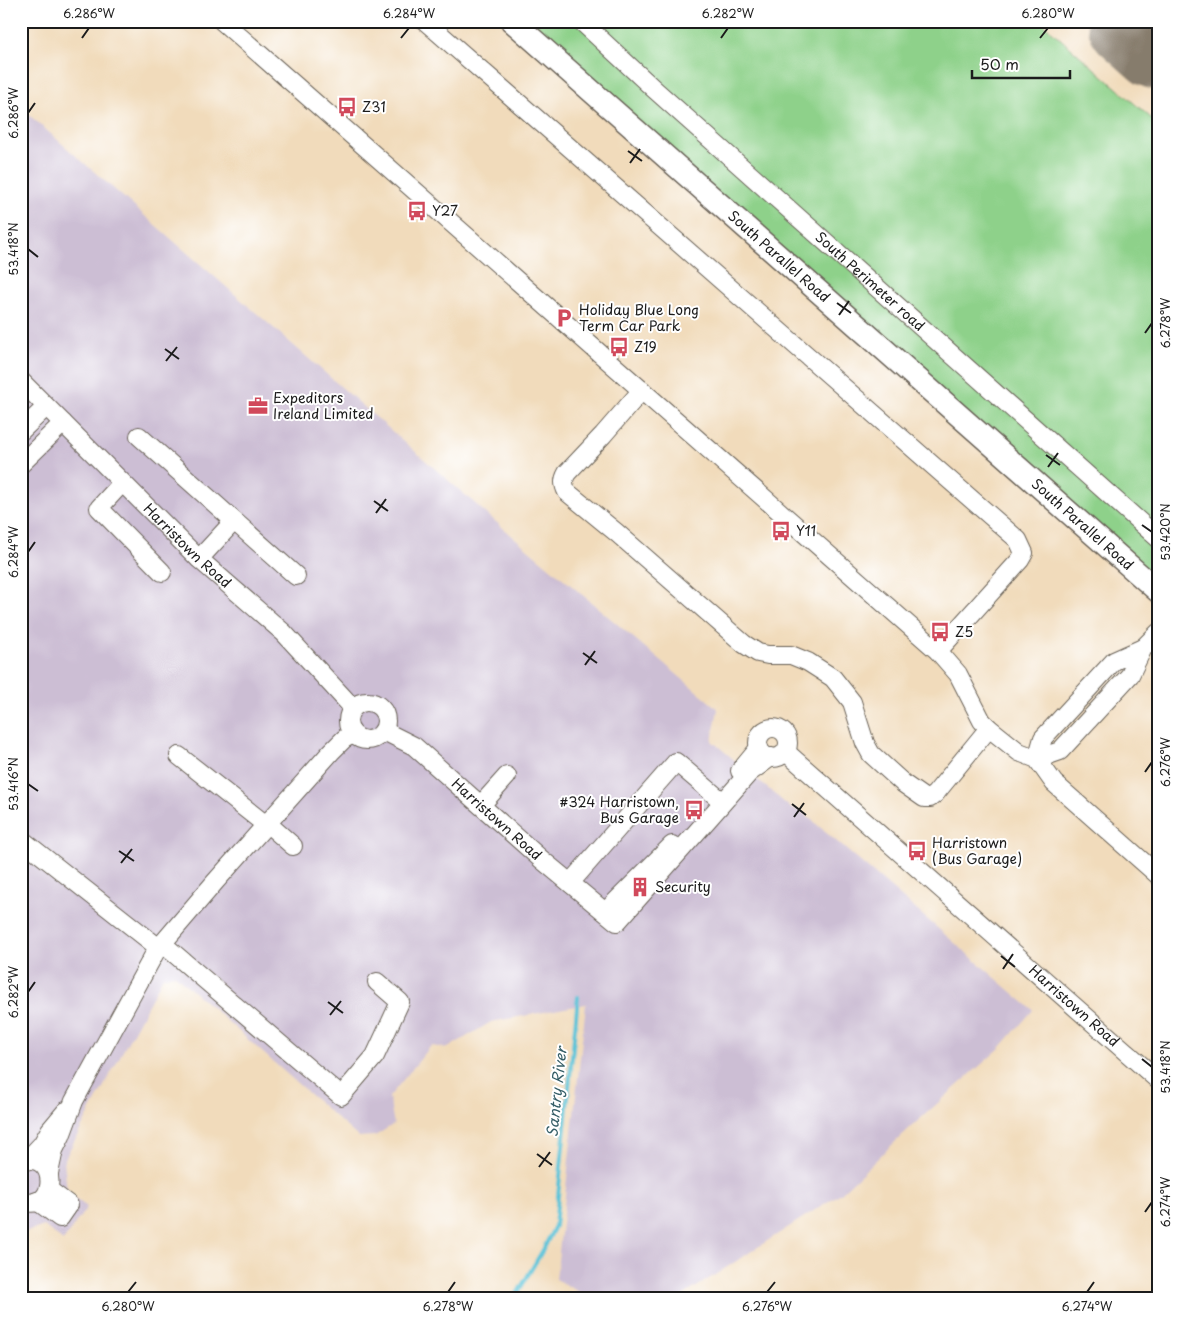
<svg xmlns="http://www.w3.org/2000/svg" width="1180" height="1320" viewBox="0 0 1180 1320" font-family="'Playpen Sans',sans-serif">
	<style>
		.industrial { fill: #ccbed4 }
		.green { fill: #8ed18a; stroke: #557653 }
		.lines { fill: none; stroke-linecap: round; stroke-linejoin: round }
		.stream { stroke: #5ac2d7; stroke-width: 4 }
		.runway { stroke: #867c6c; stroke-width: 88 }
		.minor-casing { stroke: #675f54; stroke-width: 20 }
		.major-casing { stroke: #675f54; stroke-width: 25 }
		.minor { stroke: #fff; stroke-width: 18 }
		.major { stroke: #fff; stroke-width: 22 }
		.ticks { fill: none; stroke: #1c1c1c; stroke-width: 2 }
		.labels { text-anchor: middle; stroke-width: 4; stroke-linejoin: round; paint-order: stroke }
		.poi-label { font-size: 14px; fill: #1c1c1c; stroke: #fff; text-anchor: start }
		.street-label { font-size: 14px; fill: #1c1c1c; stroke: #fff }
		.water-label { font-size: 15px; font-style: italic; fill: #355e67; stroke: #fff }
		.neatline { fill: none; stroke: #1c1c1c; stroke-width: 2 }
		.ticks-label { font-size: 12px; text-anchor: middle; fill: #1c1c1c }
	</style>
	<rect width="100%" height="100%" fill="#fff"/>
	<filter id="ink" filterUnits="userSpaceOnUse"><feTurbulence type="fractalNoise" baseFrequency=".02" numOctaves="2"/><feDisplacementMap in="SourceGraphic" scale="10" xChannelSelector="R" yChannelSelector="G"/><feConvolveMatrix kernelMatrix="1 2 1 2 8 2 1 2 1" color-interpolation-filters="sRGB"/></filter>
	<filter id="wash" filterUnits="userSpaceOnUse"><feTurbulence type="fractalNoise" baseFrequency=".0096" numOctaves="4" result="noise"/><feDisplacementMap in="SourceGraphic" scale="20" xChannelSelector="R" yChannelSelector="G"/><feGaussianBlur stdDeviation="1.12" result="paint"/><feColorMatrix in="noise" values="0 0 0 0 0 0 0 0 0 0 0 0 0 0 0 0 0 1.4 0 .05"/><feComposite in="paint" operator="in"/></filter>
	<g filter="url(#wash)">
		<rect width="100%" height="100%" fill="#f1dbbb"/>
		<path class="industrial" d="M 21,108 L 503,528 L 718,709 L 712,741 L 792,809 L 800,810 L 1033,1010 L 1000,1048 L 912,1126 L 841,1193 L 678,1299 L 591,1299 L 556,1279 L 586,1004 L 491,1022 L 448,1048 L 431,1046 L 389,1097 L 394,1124 L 375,1136 L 358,1137 L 174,974 L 163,977 L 64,1160 L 67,1192 L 87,1207 L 63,1241 L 44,1226 L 21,1234 Z"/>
		<path class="green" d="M 524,21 L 1040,21 L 1159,125 L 1159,585 Z"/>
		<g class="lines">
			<path class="stream" d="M 514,1299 L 544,1248 L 555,1226 L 578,997"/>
			<path class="runway" d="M 1131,21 L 1159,46"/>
		</g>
	</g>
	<g filter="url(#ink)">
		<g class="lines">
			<defs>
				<g id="minor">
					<path d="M 222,21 L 938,651 L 958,674 L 982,721 L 989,728 L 1019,752 L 1037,759 L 1054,783 L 1159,876"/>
					<path d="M 425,21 L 1018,540 L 1024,553 L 1020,560 L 938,651"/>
					<path id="s1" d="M 581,21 L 654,89 L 1159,539"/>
					<path id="s2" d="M 21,381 L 199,559 L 284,633 L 353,708"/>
					<path d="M 642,390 L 603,435 L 567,473 C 563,480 563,484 567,492 L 617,533 L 744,644 L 758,653 L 768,655 L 791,655 L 808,662 L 833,678 L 852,702 L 865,743 L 871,754 L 904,784 L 924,798 L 930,798 L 935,794 L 989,728"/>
					<path d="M 21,431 L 46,407"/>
					<path d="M 139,436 L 296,576"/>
					<path d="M 21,464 L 63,423"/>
					<path d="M 122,483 L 99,508 L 162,572"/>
					<path d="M 199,559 L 234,521"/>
					<circle cx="367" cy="721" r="19"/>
					<circle cx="773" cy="743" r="15"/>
					<path id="s3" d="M 384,731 L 414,746 L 541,859 L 617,922 L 749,773 L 771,757"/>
					<path id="s4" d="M 786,752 L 1159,1081"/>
					<path d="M 179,756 L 266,825"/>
					<path d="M 1037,759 L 1060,751 L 1130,675 L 1143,648 L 1159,632"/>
					<path d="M 1037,759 L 1043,738 L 1114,661 L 1143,648"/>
					<path d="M 740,771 L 759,748"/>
					<path d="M 481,805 L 507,776"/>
					<path d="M 267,823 L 293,846"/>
					<path d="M 21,839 L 159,948"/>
					<path d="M 570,883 L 676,762 L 717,797"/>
					<path d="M 605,912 L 672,845"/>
					<path d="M 163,944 L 341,1096 L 375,1056 L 400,1002 L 377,982"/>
					<path d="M 26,1161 L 42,1144 L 50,1130 L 66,1111"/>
					<path d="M 21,1162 C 58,1148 60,1214 21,1201"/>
					<path d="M 49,1173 L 54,1150 L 61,1136 L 74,1101 L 156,951 L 215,882 L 331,752 L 344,739 L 353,734"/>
					<path d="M 37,1201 L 60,1218 L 69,1205 L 49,1190"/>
				</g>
				<g id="major">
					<path id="s5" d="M 512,21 L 1159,592"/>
				</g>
			</defs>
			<use href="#minor" class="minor-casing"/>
			<use href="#major" class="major-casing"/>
			<use href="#minor" class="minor"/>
			<use href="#major" class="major"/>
		</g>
	</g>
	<path class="ticks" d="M 82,38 L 89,28M 401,38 L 409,28M 721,38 L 728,28M 1040,38 L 1048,28M 28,113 L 35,103M 628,151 L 642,161M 630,163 L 640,149M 28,249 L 38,257M 837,303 L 851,313M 839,315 L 849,301M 1145,333 L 1152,323M 165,349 L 179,359M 166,361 L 177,347M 1046,455 L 1060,465M 1048,467 L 1058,453M 374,501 L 388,511M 376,513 L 386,499M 1142,525 L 1152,532M 28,552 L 35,542M 583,653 L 597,663M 585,665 L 595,651M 1145,772 L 1152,762M 28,784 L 38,791M 792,804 L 806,815M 794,817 L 804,803M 119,851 L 134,861M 121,863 L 132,849M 1001,956 L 1015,967M 1003,969 L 1013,954M 28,992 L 35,982M 328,1002 L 343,1013M 330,1015 L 341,1001M 1142,1059 L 1152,1067M 537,1154 L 552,1165M 539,1167 L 550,1152M 1145,1212 L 1152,1202M 128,1292 L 136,1282M 448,1292 L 455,1282M 767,1292 L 775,1282M 1087,1292 L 1094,1282"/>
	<defs>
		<symbol id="bus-bare" viewBox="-9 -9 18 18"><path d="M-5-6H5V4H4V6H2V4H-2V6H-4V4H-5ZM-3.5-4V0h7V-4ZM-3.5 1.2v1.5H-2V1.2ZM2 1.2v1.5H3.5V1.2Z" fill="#d1495b" stroke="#fff" stroke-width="2.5" paint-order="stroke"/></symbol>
		<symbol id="parking-bare" viewBox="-9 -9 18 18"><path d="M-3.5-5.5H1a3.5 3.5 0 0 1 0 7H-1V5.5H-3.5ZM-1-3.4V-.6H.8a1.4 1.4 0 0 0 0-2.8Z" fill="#d1495b" stroke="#fff" stroke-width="2.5" paint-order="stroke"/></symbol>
		<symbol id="office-bare" viewBox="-9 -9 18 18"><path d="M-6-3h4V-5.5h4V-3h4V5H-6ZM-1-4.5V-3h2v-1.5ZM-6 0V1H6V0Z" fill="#d1495b" stroke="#fff" stroke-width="2.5" paint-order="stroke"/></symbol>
		<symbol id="building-bare" viewBox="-9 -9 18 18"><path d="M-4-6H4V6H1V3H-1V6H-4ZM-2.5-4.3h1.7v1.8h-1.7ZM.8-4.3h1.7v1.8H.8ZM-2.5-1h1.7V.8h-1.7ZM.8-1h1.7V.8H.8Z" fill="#d1495b" stroke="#fff" stroke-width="2.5" paint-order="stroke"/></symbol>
	</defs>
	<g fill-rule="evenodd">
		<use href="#bus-bare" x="333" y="93" width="28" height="28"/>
		<use href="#bus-bare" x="403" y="197" width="28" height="28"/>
		<use href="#parking-bare" x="550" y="304" width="28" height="28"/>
		<use href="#bus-bare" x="605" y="333" width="28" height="28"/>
		<use href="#office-bare" x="244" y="392" width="28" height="28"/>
		<use href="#bus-bare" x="767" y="517" width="28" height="28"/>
		<use href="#bus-bare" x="926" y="618" width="28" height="28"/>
		<use href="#bus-bare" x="680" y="796" width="28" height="28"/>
		<use href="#bus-bare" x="903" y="837" width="28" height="28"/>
		<use href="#building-bare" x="626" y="873" width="28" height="28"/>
	</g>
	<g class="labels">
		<g class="poi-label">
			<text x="362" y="112">Z31</text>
			<text x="432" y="216">Y27</text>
			<text x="579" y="315">Holiday Blue Long<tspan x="579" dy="16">Term Car Park</tspan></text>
			<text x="634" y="352">Z19</text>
			<text x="273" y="403">Expeditors<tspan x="273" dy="16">Ireland Limited</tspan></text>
			<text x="796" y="536">Y11</text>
			<text x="955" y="637">Z5</text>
			<text x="679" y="807" text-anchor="end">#324 Harristown,<tspan x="679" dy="16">Bus Garage</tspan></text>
			<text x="932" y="848">Harristown<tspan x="932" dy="16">(Bus Garage)</tspan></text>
			<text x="655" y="892">Security</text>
		</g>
		<g class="street-label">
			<text dy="5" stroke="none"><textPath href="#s5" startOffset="356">South Parallel Road</textPath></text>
			<text dy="5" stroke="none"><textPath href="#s1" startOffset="389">South Perimeter road</textPath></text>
			<text dy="5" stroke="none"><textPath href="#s5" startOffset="761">South Parallel Road</textPath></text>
			<text dy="5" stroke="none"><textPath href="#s2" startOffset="234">Harristown Road</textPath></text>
			<text dy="5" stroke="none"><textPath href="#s3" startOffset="144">Harristown Road</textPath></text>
			<text dy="5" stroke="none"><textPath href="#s4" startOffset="384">Harristown Road</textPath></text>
		</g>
		<g class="water-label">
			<text transform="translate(557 1092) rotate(-84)" y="5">Santry River</text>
		</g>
	</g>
	<rect width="1180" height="1320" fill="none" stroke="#fff" stroke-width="55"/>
	<path d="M972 70v8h98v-8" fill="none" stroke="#1c1c1c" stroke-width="2.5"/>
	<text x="980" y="70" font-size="15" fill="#1c1c1c" stroke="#ffffff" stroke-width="4" paint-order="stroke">50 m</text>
	<rect x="28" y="28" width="1124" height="1264" class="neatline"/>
	<g class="ticks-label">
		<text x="89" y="18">6.286°W</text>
		<text x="409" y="18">6.284°W</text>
		<text x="728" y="18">6.282°W</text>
		<text x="1048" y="18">6.280°W</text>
		<text transform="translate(14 113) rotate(-90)" y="4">6.286°W</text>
		<text transform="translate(14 249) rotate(-90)" y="4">53.418°N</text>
		<text transform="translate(1166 323) rotate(-90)" y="4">6.278°W</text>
		<text transform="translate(1166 532) rotate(-90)" y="4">53.420°N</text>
		<text transform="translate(14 552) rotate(-90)" y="4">6.284°W</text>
		<text transform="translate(1166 762) rotate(-90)" y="4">6.276°W</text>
		<text transform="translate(14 784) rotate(-90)" y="4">53.416°N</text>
		<text transform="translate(14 992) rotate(-90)" y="4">6.282°W</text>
		<text transform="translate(1166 1067) rotate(-90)" y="4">53.418°N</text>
		<text transform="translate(1166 1202) rotate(-90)" y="4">6.274°W</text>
		<text x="128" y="1311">6.280°W</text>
		<text x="448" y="1311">6.278°W</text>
		<text x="767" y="1311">6.276°W</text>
		<text x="1087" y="1311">6.274°W</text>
	</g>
</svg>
